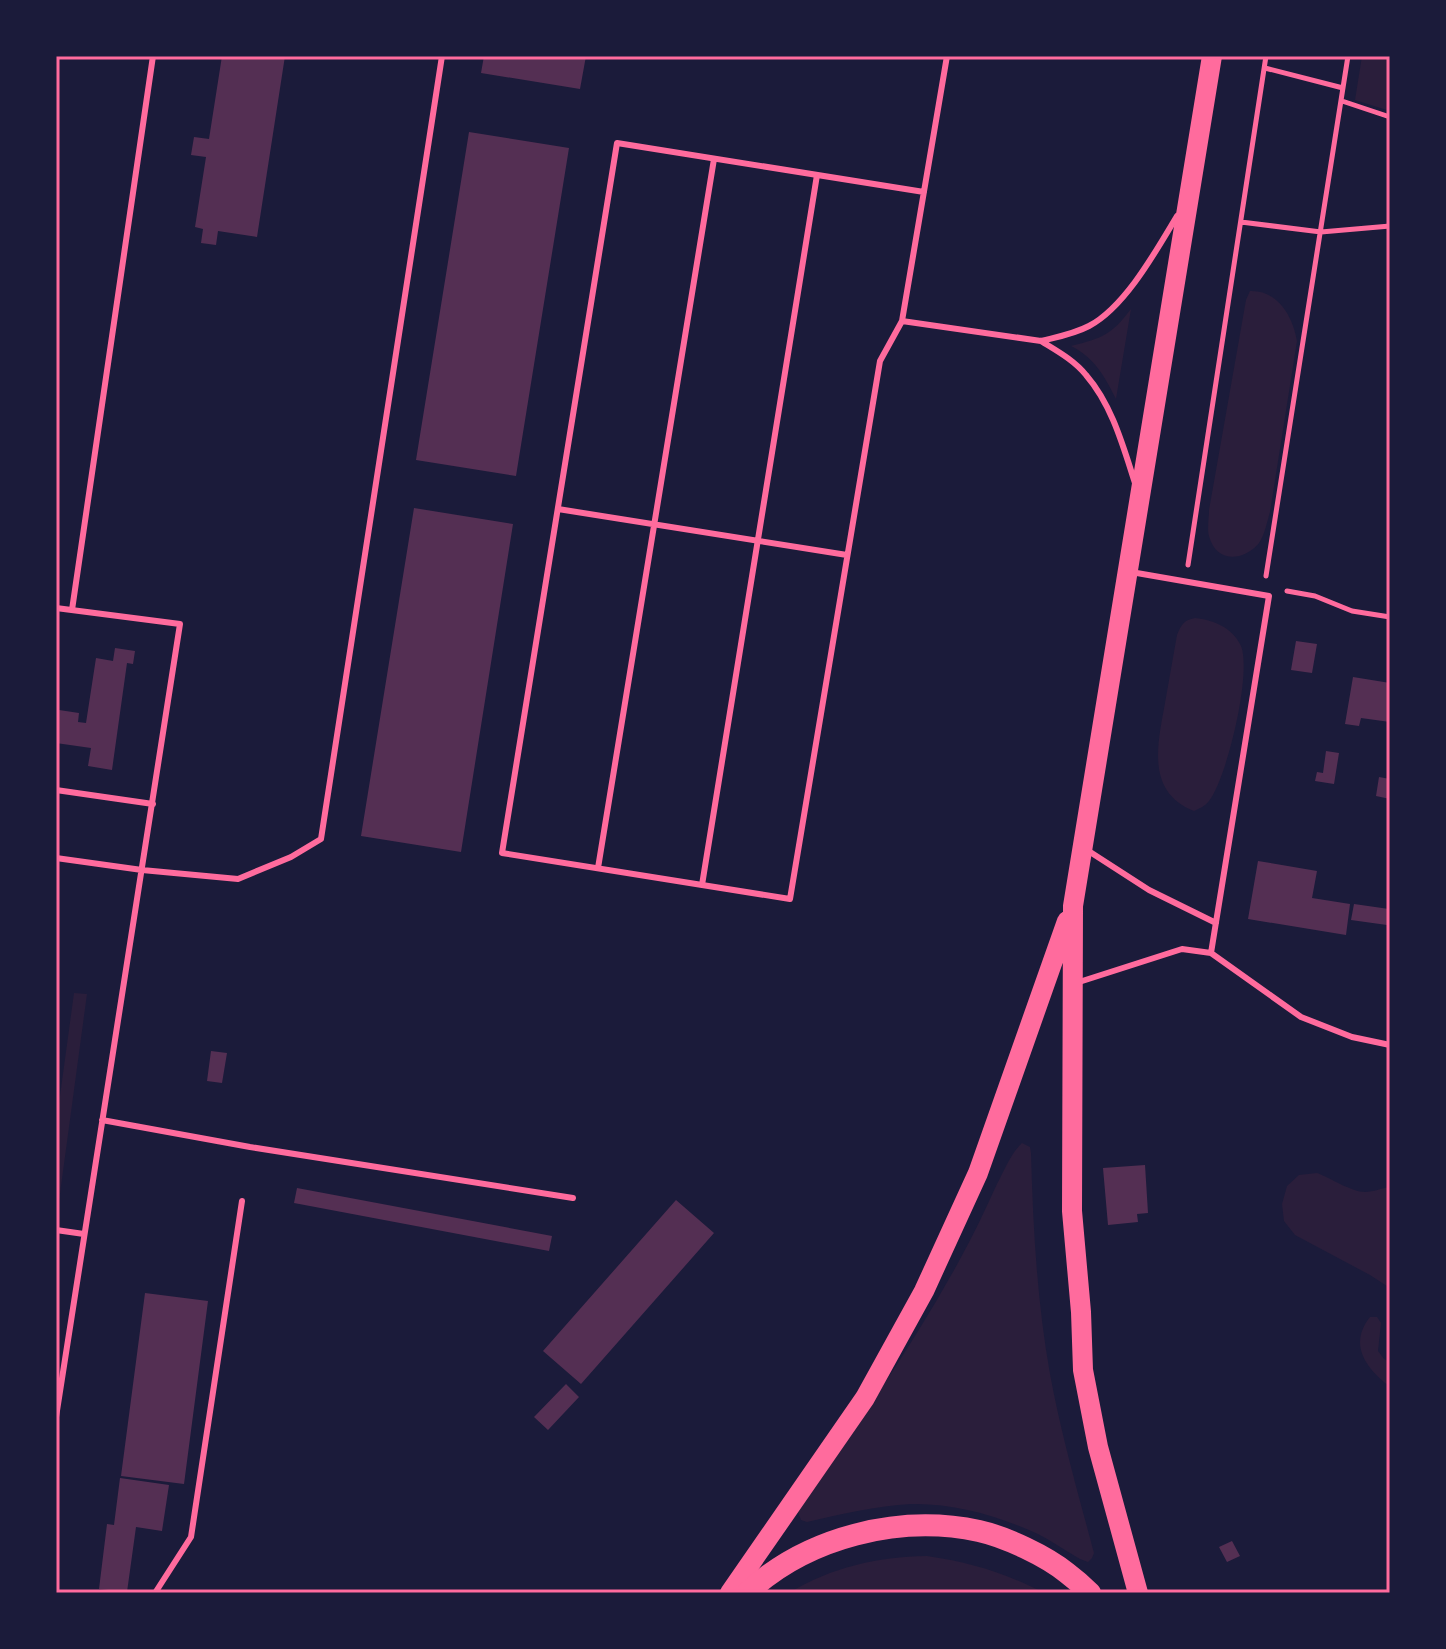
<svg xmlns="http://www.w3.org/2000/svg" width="1446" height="1649" viewBox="0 0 1446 1649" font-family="Montserrat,sans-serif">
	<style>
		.green { fill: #2a1e3b }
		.building { fill: #542f53 }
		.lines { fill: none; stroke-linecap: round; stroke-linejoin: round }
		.path { stroke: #ff6b9d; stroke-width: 5 }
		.service { stroke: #ff6b9d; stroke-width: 6 }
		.primary { stroke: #ff6b9d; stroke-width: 20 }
		.trunk { stroke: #ff6b9d; stroke-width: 22 }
		.neatline { fill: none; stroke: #ff6b9d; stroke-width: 3 }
	</style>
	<rect width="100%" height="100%" fill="#1b1b3a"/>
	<path class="green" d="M 1362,56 L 1390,56 L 1390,111 L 1355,100 Z
		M 1250,291 C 1278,290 1293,317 1297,341 L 1270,512 C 1267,522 1265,534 1259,543 C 1243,562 1216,563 1209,536 C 1207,529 1209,518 1209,510 L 1246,300 Z
		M 1131,309 L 1116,399 C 1105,377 1095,358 1071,346 C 1103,338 1111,335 1131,309 Z
		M 1195,618 C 1214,620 1233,628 1241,646 C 1252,673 1227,778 1209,801 C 1204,807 1200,808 1194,811 C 1145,792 1158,742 1165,703 C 1169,680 1173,658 1177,635 C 1181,625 1184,620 1195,618 Z
		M 74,993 L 87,994 L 59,1201 L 56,1201 L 56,1125 Z
		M 1022,1143 L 1030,1147 L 1031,1153 C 1033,1227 1037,1301 1050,1374 C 1061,1434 1078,1493 1094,1553 L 1092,1558 L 1088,1562 L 1080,1559 C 1066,1551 1052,1541 1038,1534 C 999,1516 954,1503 911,1504 C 876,1506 842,1514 807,1522 L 801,1520 L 798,1512 C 853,1429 912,1348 959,1261 C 973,1236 985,1210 997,1184 C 1004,1171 1011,1153 1022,1143 Z
		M 1317,1173 C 1330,1178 1352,1192 1365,1192 C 1374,1192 1381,1188 1390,1187 L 1390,1288 L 1370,1275 L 1295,1235 L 1284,1221 L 1282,1204 L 1287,1186 L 1299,1175 Z
		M 1370,1317 L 1377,1317 L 1381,1323 L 1378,1351 L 1384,1359 L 1390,1362 L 1390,1387 C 1366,1368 1348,1345 1370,1317 Z
		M 927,1556 C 969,1562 1006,1573 1044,1593 L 789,1593 C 832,1567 877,1557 927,1556 Z"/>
	<path class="building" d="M 222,56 L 285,56 L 257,237 L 218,231 L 216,245 L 201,243 L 203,229 L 195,227 L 206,157 L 191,155 L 194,137 L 209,139 Z
		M 484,56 L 586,56 L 580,89 L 481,73 Z
		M 469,132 L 569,148 L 516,476 L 416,460 Z
		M 414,508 L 513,524 L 461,852 L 361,836 Z
		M 1296,641 L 1317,644 L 1312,673 L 1291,670 Z
		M 115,648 L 135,651 L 133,664 L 127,663 L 112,770 L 88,766 L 91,748 L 56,743 L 56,733 L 59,710 L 79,713 L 78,722 L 86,723 L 96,658 L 113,661 Z
		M 1353,677 L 1390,683 L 1390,722 L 1361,718 L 1359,726 L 1345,724 Z
		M 1326,751 L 1339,753 L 1334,784 L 1315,781 L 1317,772 L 1323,773 Z
		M 1379,777 L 1390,779 L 1390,799 L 1376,796 Z
		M 1258,861 L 1317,871 L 1312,898 L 1350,904 L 1346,935 L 1248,919 Z
		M 1354,904 L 1389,909 L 1387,925 L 1351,920 Z
		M 211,1051 L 227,1053 L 222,1083 L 207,1081 Z
		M 1145,1165 L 1148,1213 L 1137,1214 L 1138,1222 L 1108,1225 L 1103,1168 Z
		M 297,1188 L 552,1236 L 549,1251 L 294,1203 Z
		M 676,1200 L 714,1233 L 581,1384 L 543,1351 Z
		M 145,1293 L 208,1301 L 184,1484 L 121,1476 Z
		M 566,1384 L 579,1397 L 548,1430 L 534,1417 Z
		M 120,1478 L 169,1485 L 162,1531 L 136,1527 L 127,1592 L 99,1589 L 107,1524 L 114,1525 Z
		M 1232,1541 L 1240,1556 L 1227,1562 L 1219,1547 Z"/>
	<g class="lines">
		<path class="path" d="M 1265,68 L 1343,88
			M 1342,101 L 1390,117
			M 1241,222 L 1321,232 L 1390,226
			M 1188,565 L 1266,56
			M 1266,576 L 1348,56
			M 1287,591 L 1315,596 L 1352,611 L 1390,617"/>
		<path class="service" d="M 924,192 L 617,143 L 502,853 L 790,899 L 880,361 L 902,321 L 1041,341 C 1057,337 1074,334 1089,326 C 1125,307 1156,251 1177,216
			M 902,321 L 947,56
			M 1041,341 C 1057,351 1074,360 1086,375 C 1112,405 1123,446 1135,483
			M 558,509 L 847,555
			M 1131,572 L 1269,596 L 1211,953
			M 56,608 L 180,624 L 56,1417
			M 72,610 L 153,56
			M 56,790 L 153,804
			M 1087,850 L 1149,890 L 1216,923
			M 56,858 L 142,870 L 238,879 L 291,857 L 321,839 L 442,56
			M 598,868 L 714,159
			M 702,885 L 817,175
			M 1076,983 L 1182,949 L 1211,953 L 1301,1017 L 1352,1037 L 1390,1045
			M 102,1120 L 250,1147 L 573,1198
			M 56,1230 L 84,1234
			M 155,1593 L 191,1537 L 242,1201"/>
		<path class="primary" d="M 730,1593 L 865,1398 L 924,1291 L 978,1173 L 1067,921
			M 1138,1593 L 1098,1447 L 1083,1370 L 1081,1312 L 1072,1211 L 1073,906 L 1212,56"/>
		<path class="trunk" d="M 747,1593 C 807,1537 899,1514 979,1531 C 1006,1537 1046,1556 1067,1573 C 1075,1579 1083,1586 1090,1593"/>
	</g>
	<rect width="1446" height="1649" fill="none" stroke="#1b1b3a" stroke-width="116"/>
	<rect x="58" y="58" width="1330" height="1533" class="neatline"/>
</svg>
